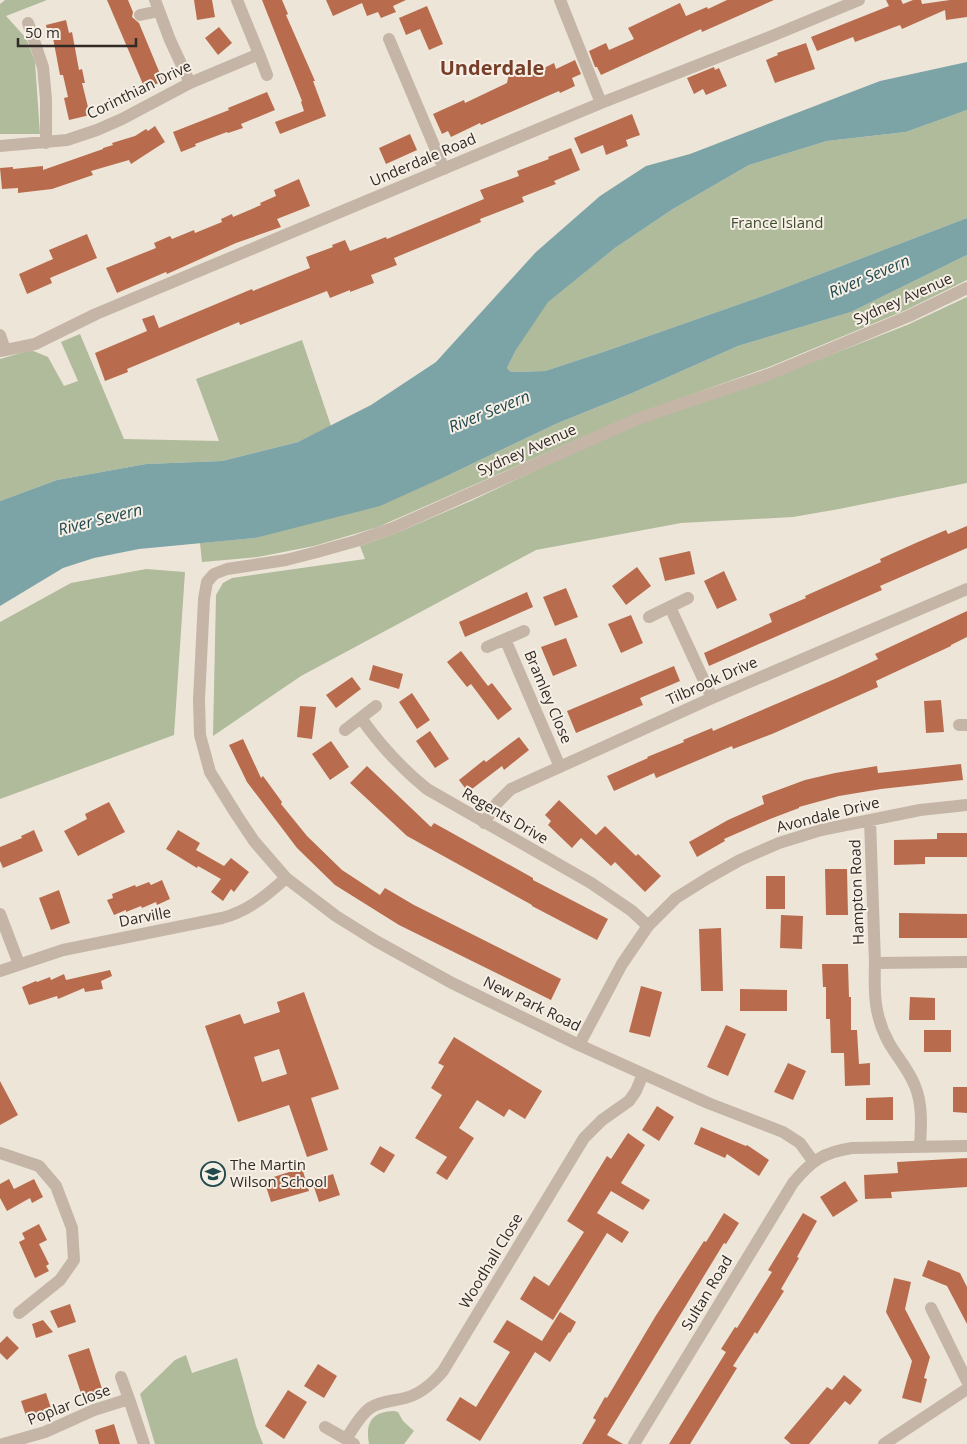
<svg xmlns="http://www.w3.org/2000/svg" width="967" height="1444" viewBox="0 0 967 1444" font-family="'Open Sans',sans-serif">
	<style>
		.green { fill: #afbb9b }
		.water { fill: #7ca4a7 }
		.building { fill: #b86c4d; fill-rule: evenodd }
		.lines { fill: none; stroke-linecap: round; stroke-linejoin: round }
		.minor { stroke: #c4b5a7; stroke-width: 12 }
		.labels { text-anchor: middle; stroke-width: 4; stroke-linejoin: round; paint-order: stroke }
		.street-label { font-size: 15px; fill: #322a26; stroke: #f6efe5 }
		.park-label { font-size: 15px; fill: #404d2d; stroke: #f6efe5 }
		.poi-label { font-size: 15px; fill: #322a26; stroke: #f6efe5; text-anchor: start }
		.water-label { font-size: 16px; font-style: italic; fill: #21494e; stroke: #f6efe5 }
		.district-label { font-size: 20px; font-weight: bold; fill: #773f29; stroke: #f6efe5 }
	</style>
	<rect width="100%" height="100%" fill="#eee5d9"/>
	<path class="green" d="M 5,0 L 47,0 L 6,16 L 26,38 L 35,62 L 40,134 L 0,134 L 0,4 Z
		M 967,110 L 967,218 L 768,294 L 606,351 L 545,371 L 511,372 L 507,368 L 516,350 L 547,302 L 615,248 L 673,209 L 749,165 L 827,141 L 906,132 Z
		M 967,255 L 967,280 L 906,310 L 769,367 L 645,411 L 601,429 L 378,527 L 314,546 L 258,557 L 202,562 L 200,543 L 255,538 L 453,473 L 558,423 L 630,394 L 738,346 L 851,312 Z
		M 967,297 L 967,483 L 839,509 L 793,517 L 681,523 L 536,550 L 301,676 L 213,736 L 216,595 L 223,583 L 232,578 L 365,559 L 360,546 L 394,534 L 473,500 L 638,422 L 769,379 L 907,325 Z
		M 80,334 L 124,439 L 219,441 L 196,379 L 302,340 L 331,426 L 298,442 L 222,461 L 146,464 L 57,480 L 0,501 L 0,359 L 31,350 L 48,357 L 64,386 L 78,381 L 61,342 Z
		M 146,569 L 185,572 L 174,735 L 0,799 L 0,622 L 71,583 Z
		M 186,1355 L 192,1373 L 237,1358 L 256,1426 L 263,1444 L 155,1444 L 140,1394 L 175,1360 Z
		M 394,1411 L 398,1412 L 403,1421 L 414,1431 L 404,1444 L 369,1444 C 365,1422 372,1412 394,1411 Z"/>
	<path class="water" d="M 967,62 L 967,110 L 906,132 L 827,141 L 749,165 L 673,209 L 615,248 L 548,302 L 516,350 L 507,368 L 511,372 L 545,371 L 606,351 L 768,294 L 967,218 L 967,255 L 851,312 L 738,346 L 630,394 L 558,423 L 453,473 L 380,506 L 255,538 L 139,549 L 94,558 L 63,568 L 0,606 L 0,501 L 57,480 L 146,464 L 222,461 L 298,442 L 371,405 L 436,362 L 536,252 L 600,196 L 646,166 L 690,154 L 880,81 Z"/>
	<path class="building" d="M 107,0 L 128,0 L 133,12 L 132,17 L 139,23 L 163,81 L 145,89 Z
		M 194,0 L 212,0 L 215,17 L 197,20 Z
		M 262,0 L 282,0 L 288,14 L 286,15 L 315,81 L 313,81 L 326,116 L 280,134 L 275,122 L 304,111 L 301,102 L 302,101 Z
		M 326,0 L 406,0 L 393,6 L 396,12 L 381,18 L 378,12 L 367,16 L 362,3 L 333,16 Z
		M 727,0 L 774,0 L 702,32 L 701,29 L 601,75 L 597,67 L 595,67 L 589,51 L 606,43 L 609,50 L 634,39 L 628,28 L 680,3 L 686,16 L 707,7 L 708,9 Z
		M 886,0 L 901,0 L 903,4 L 913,0 L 921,0 L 922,4 L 950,0 L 967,0 L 967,17 L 946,20 L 945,10 L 902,29 L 900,25 L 855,42 L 853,37 L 817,51 L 811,37 L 889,6 Z
		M 427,6 L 443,44 L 429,50 L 420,29 L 406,35 L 399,18 Z
		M 66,20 L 69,33 L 72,32 L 79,70 L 82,69 L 85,83 L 82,83 L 90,115 L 69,120 L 64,98 L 68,97 L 63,75 L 60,75 L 53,38 L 49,39 L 46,25 Z
		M 219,27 L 232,43 L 218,55 L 205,38 Z
		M 806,43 L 815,69 L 775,83 L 766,60 L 778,55 L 777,53 Z
		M 575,60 L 581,74 L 572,78 L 575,86 L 560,93 L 559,91 L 481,125 L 480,123 L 451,137 L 448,131 L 442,134 L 433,114 L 464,100 L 465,103 L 507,83 L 510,69 L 515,74 L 522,71 L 523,73 L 542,64 L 544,68 L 554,63 L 556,69 Z
		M 714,67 L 715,70 L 719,68 L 727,86 L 706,95 L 703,89 L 694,94 L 687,78 Z
		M 267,92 L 275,110 L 241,124 L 243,128 L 228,133 L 227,132 L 195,144 L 196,146 L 181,152 L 173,132 L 229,110 L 228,108 Z
		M 632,114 L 640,135 L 626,140 L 628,146 L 606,155 L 603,145 L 581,154 L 574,138 Z
		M 155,126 L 165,142 L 131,164 L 129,160 L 91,171 L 93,175 L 52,189 L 18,193 L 18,188 L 2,189 L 0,168 L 13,167 L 13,169 L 43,166 L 43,170 L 103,149 L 103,148 L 113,145 L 112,143 L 135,136 L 146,129 L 148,131 Z
		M 410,134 L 417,150 L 386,164 L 379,148 Z
		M 571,148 L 580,170 L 554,181 L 556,184 L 522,197 L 524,202 L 480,219 L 481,222 L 394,258 L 397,265 L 371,275 L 374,283 L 350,292 L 350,290 L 330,298 L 327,291 L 240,325 L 239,322 L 127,369 L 128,372 L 105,381 L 95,353 L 147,331 L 142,319 L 154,315 L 159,328 L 252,289 L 253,291 L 310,268 L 306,257 L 333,247 L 332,245 L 345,240 L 350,251 L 386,237 L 387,239 L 484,199 L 480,190 L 519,176 L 517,171 L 549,159 L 548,157 Z
		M 299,179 L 310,206 L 277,219 L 281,227 L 236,243 L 167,274 L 166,272 L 117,293 L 106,268 L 156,248 L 154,243 L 170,236 L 172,239 L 194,230 L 195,233 L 222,222 L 221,219 L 232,214 L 233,217 L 261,205 L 260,203 L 276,196 L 274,190 Z
		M 87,234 L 97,258 L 50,278 L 52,283 L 27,294 L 19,274 L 53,259 L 49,250 Z
		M 967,526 L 967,548 L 880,586 L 882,590 L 709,666 L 704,653 L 772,622 L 769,614 L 806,598 L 805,596 L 881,562 L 880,559 L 918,542 L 946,530 L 948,534 Z
		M 690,551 L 695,574 L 665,581 L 659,558 Z
		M 637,567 L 651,586 L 626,605 L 612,586 Z
		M 724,571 L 737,600 L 717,609 L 704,581 Z
		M 566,588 L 578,617 L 555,626 L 543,597 Z
		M 527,592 L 533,607 L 465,637 L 459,622 Z
		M 967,611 L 967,637 L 951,645 L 951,646 L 876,681 L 878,687 L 772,734 L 733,749 L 732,746 L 656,778 L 654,773 L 614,791 L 607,776 L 648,758 L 647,757 L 684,742 L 683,740 L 712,728 L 713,731 L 837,678 L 878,659 L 875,654 Z
		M 631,615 L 643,643 L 621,653 L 608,624 Z
		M 566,638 L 577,666 L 553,676 L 541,647 Z
		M 461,651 L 488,686 L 492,683 L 512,709 L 498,720 L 471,684 L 467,687 L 447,662 Z
		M 373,665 L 403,674 L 399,689 L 369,680 Z
		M 674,666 L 680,681 L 640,698 L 643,705 L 576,733 L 567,711 Z
		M 352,677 L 361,689 L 336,708 L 326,695 Z
		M 412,693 L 430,720 L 417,729 L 399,702 Z
		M 941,700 L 944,732 L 926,733 L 924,701 Z
		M 300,706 L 316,707 L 312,739 L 297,737 Z
		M 430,731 L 449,759 L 435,768 L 416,741 Z
		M 519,737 L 529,750 L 504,770 L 502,766 L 468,792 L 459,780 L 484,760 L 486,762 Z
		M 243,739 L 261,778 L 263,776 L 282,802 L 281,804 L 307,836 L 342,870 L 380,895 L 385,888 L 414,905 L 561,979 L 551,1000 L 399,925 L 335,885 L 297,848 L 247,782 L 229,745 Z
		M 331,741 L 349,767 L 330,780 L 312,754 Z
		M 961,764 L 963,780 L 881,789 L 839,796 L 799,807 L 799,808 L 770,819 L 724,839 L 725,841 L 697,857 L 689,842 L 728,820 L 764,804 L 762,796 L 805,780 L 835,773 L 877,766 L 878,773 Z
		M 367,766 L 431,827 L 434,823 L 533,878 L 533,880 L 608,919 L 597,940 L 532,906 L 532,905 L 407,836 L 350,783 Z
		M 559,800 L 596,835 L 605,826 L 636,856 L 638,854 L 661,876 L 645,892 L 615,862 L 611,866 L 581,838 L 572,848 L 548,825 L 551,821 L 545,815 Z
		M 109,802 L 125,832 L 78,856 L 64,831 L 87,819 L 85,814 Z
		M 34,830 L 43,851 L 3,868 L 0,861 L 0,847 L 22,838 L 21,836 Z
		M 178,830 L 200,843 L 196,850 L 224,866 L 231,858 L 249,872 L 234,892 L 231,889 L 223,901 L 211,892 L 221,879 L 198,866 L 197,868 L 166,849 Z
		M 937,833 L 967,833 L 967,857 L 925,857 L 925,864 L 894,865 L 894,840 L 937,839 Z
		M 825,869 L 847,869 L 848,915 L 826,915 Z
		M 766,876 L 785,876 L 785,909 L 766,909 Z
		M 162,880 L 170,899 L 157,905 L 156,902 L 142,908 L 141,906 L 126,912 L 126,910 L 114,915 L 107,900 L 113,898 L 112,894 L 135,885 L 136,887 L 149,882 L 151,885 Z
		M 59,890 L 70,923 L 51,930 L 39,898 Z
		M 899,913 L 967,914 L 967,938 L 899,938 Z
		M 781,915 L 803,916 L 802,949 L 780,948 Z
		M 721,928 L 723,991 L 701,991 L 699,929 Z
		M 822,964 L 848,964 L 849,997 L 851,997 L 851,1030 L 857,1030 L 859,1064 L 870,1063 L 870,1085 L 845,1086 L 844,1053 L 831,1053 L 830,1019 L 826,1019 L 826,987 L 823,987 Z
		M 110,970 L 112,976 L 101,981 L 103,989 L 85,992 L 84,988 L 58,999 L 57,996 L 29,1005 L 22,987 L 36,981 L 37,982 L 50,977 L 51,980 L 64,974 L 66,980 Z
		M 641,986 L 662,992 L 650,1037 L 629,1032 Z
		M 740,989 L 787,990 L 787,1011 L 740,1011 Z
		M 304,992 L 339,1089 L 311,1098 L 328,1150 L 307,1157 L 289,1105 L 238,1122 L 205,1026 L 240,1014 L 244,1024 L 280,1012 L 277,1002 ZM 279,1049 L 287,1074 L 262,1082 L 254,1057 Z
		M 910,997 L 935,998 L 935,1020 L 909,1020 Z
		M 726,1025 L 746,1034 L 728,1076 L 707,1067 Z
		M 924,1030 L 951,1030 L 951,1052 L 924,1052 Z
		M 454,1037 L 542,1091 L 525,1119 L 509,1109 L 504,1117 L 477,1100 L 459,1128 L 474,1138 L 447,1180 L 436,1173 L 447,1157 L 415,1138 L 442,1095 L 431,1088 L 444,1066 L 438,1063 Z
		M 788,1063 L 806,1071 L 793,1100 L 774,1092 Z
		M 0,1081 L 18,1115 L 0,1125 Z
		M 953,1087 L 967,1087 L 967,1113 L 953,1112 Z
		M 893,1097 L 893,1120 L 866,1120 L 866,1098 Z
		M 657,1106 L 674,1117 L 659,1141 L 642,1130 Z
		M 701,1127 L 746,1146 L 747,1145 L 769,1160 L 759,1176 L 727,1154 L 725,1158 L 694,1144 Z
		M 628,1133 L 645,1145 L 621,1183 L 650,1200 L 643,1210 L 611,1191 L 597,1213 L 629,1232 L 622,1243 L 607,1233 L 553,1320 L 520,1299 L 534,1276 L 549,1286 L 584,1232 L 567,1221 L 607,1156 L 611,1159 Z
		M 380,1146 L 395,1155 L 384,1173 L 370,1164 Z
		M 967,1158 L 967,1187 L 891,1192 L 892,1198 L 865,1199 L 864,1175 L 898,1173 L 897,1162 Z
		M 302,1168 L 309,1191 L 271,1202 L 264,1180 Z
		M 333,1174 L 340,1195 L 319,1202 L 312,1181 Z
		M 9,1179 L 14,1189 L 34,1179 L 43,1197 L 32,1203 L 30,1198 L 7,1211 L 0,1198 L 0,1184 Z
		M 845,1181 L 858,1201 L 833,1217 L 820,1197 Z
		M 724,1213 L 739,1223 L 726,1244 L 724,1243 L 607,1435 L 623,1444 L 582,1444 L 596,1420 L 593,1418 L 605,1397 L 607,1398 L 655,1317 L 704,1241 L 706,1242 Z
		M 803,1213 L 817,1221 L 797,1257 L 799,1258 L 781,1289 L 784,1291 L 757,1334 L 755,1332 L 733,1366 L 737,1368 L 690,1444 L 669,1444 L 726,1352 L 721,1349 L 735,1327 L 737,1328 L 772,1272 L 768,1270 Z
		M 39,1224 L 47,1240 L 39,1244 L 49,1264 L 46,1266 L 49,1271 L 35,1278 L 19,1242 L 25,1239 L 22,1233 Z
		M 928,1260 L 960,1273 L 967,1287 L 967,1324 L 947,1286 L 922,1276 Z
		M 894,1278 L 911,1282 L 905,1309 L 930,1357 L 924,1378 L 927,1379 L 921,1403 L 902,1398 L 912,1361 L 886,1312 Z
		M 70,1304 L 76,1322 L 58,1328 L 50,1311 Z
		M 560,1312 L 576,1322 L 570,1333 L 569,1332 L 550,1362 L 535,1352 L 480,1441 L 446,1420 L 460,1397 L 476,1407 L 510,1352 L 493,1342 L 507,1320 L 542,1341 Z
		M 43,1320 L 53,1332 L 36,1338 L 32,1324 Z
		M 7,1336 L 19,1348 L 7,1360 L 0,1353 L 0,1343 Z
		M 89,1348 L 104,1395 L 84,1402 L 68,1355 Z
		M 318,1364 L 337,1376 L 324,1398 L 304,1386 Z
		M 844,1375 L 862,1390 L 850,1405 L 845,1401 L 809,1444 L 791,1444 L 784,1438 L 827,1387 L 832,1390 Z
		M 288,1390 L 307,1402 L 284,1439 L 265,1426 Z
		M 46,1393 L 53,1414 L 28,1422 L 21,1401 Z
		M 114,1424 L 120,1444 L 99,1444 L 95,1430 Z"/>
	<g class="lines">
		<path class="minor" d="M 155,0 L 170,40 L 190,83
			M 560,0 L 601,103
			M 140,15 L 159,11
			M 28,23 L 43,67 L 46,99 L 46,143
			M 389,39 L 444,169
			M 259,54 L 267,75
			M 0,146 L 67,140 L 97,130 L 122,119 L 190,83 L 259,54 L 237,0
			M 0,335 L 5,350
			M 0,351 L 35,344 L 96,314 L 601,103 L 772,36 L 859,0
			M 670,607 L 712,698
			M 649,617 L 688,598
			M 505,639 L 560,767
			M 487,647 L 524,631
			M 361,718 C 380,745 401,768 427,789 L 591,883 L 632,911 L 648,926
			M 959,725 L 967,725
			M 345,730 L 376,706
			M 870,820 L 875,963
			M 484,823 L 497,803 L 511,789 L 712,698 L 967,589
			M 0,914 L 19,964
			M 0,971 L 63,950 L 222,918 C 248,911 266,896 286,878
			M 579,1045 L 622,964 L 648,926 L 676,898 L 708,878 L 740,860 L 779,843 L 821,830 L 920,810 L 967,805
			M 920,1147 C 921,1127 923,1105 915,1086 C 909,1070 897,1057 889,1043 C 874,1016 874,993 875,963 L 967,962
			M 0,1153 L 39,1166 L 56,1186 L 72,1228 L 74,1260 L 60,1280 L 19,1313
			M 813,1161 L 800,1143 L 783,1132 L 708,1103 L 579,1045 L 452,983 L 376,941 L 336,916 L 286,878 L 254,841 L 236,814 L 210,772 L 200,735 L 199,700 L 204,599 L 207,582 L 214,574 L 227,569 L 286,560 L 317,552 L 356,541 L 393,528 L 637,419 L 770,374 L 909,316 L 967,288
			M 931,1308 L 967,1381
			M 121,1377 L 129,1399
			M 325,1427 L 346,1439
			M 3,1444 L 45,1432 L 94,1410 L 129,1399 L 144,1444
			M 354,1444 L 346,1439 C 353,1429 360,1415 370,1408 C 380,1401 394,1401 405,1398 C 421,1394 433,1383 443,1371 L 584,1138 L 602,1120 L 629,1101 L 636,1091 L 643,1074
			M 634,1444 L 793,1183 C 811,1161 824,1152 852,1148 L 967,1146
			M 884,1444 L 967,1389"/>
	</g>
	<defs>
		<symbol id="school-ring" viewBox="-11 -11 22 22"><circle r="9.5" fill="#f6efe5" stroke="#21494e" stroke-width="1.5"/><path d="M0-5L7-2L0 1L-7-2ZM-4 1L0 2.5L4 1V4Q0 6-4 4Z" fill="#21494e"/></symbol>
	</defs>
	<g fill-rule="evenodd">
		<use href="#school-ring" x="199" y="1160" width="28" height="28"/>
	</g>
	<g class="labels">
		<g class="street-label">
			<text transform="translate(139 90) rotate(-26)" y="5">Corinthian Drive</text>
			<text transform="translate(423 160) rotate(-23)" y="5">Underdale Road</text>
			<text transform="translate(903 299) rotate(-24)" y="5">Sydney Avenue</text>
			<text transform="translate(527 450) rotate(-24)" y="5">Sydney Avenue</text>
			<text transform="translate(712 681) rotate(-24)" y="5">Tilbrook Drive</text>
			<text transform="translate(548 697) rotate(67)" y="5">Bramley Close</text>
			<text transform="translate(828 815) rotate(-14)" y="5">Avondale Drive</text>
			<text transform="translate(505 816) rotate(30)" y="5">Regents Drive</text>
			<text transform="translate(857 892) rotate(-92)" y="5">Hampton Road</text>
			<text transform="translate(145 917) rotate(-11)" y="5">Darville</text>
			<text transform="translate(532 1004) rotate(26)" y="5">New Park Road</text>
			<text transform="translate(491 1261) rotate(-59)" y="5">Woodhall Close</text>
			<text transform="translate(707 1293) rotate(-59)" y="5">Sultan Road</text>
			<text transform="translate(69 1405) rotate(-21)" y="5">Poplar Close</text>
		</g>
		<g class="park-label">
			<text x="777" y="228">France Island</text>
		</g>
		<g class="poi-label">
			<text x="230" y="1170">The Martin<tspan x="230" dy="17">Wilson School</tspan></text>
		</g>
		<g class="water-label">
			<text transform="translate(869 276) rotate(-23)" y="6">River Severn</text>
			<text transform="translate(489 411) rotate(-22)" y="6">River Severn</text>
			<text transform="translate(100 519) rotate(-14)" y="6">River Severn</text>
		</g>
		<g class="district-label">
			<text x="492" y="75">Underdale</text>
		</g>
	</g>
	<path d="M18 38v8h118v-8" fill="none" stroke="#322a26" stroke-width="2.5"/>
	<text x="25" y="38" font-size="15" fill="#322a26" stroke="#f6efe5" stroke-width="4" paint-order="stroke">50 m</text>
</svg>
